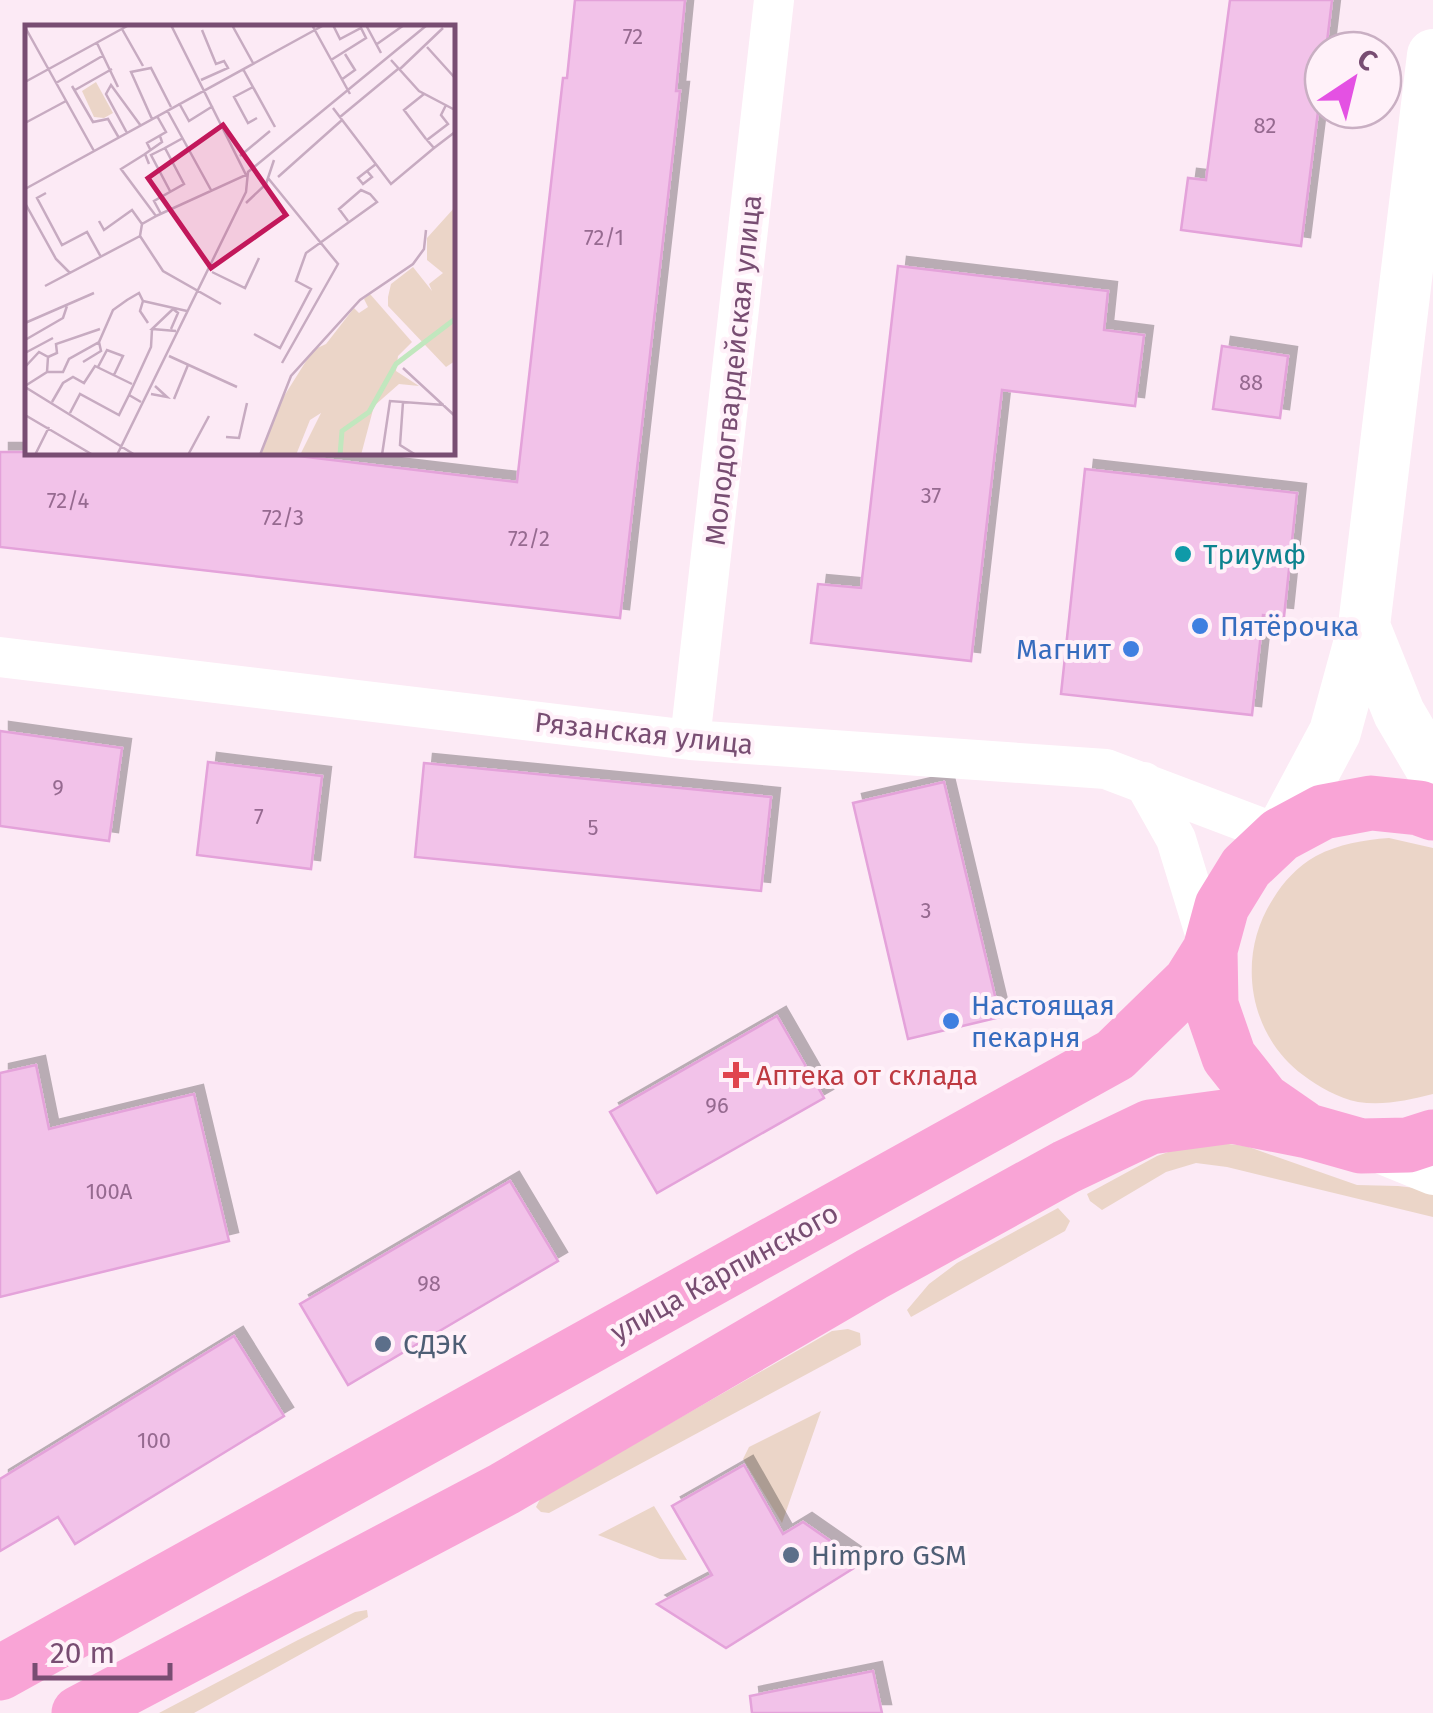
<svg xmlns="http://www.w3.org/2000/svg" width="1433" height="1713" viewBox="0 0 1433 1713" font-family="'Fira Sans',sans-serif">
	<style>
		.green { fill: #ebd5c8 }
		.building { fill: #f2c2e9; stroke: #e4a2da; stroke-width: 2.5; filter: url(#shadow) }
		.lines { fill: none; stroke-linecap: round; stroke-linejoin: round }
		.minor { stroke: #fff; stroke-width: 40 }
		.tertiary { stroke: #fff; stroke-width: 52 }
		.primary { stroke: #f9a4d6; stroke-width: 55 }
		.culture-dot { fill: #0f9aa8; stroke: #fff1f9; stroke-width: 4 }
		.shop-dot { fill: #3f7fe0; stroke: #fff1f9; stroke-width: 4 }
		.health-dot { fill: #e0444e; stroke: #fff1f9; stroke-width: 4 }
		.service-dot { fill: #5c6f8a; stroke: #fff1f9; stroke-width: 4 }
		.labels { text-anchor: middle; stroke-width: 8; stroke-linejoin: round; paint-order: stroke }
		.number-label { font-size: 22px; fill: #966a90 }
		.street-label { font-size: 28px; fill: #784d72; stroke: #fff1f9 }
		.culture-label { font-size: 28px; fill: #0d838f; stroke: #fff1f9; text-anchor: start }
		.shop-label { font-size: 28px; fill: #366cbe; stroke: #fff1f9; text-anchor: start }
		.health-label { font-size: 28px; fill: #be3a42; stroke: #fff1f9; text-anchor: start }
		.service-label { font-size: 28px; fill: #4e5e75; stroke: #fff1f9; text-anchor: start }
		.inset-river { fill: none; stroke: #c1e7be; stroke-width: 5 }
		.inset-road { fill: none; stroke: #c7abc1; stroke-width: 2.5 }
		.view { fill: #c2185b; fill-opacity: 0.15; stroke: #c2185b; stroke-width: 5 }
		.inset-edge { fill: none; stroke: #784d72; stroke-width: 5 }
	</style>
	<defs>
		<filter id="shadow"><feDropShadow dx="9" dy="-9" stdDeviation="0" flood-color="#0004"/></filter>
	</defs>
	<rect width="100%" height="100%" fill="#fceaf5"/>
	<path class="green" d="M 1389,838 L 1433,848 L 1433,1094 C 1408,1100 1384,1106 1358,1102 C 1338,1098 1319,1087 1303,1075 C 1248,1034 1236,956 1273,899 C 1283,882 1298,866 1316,856 C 1339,844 1363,840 1389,838 Z
		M 1220,1143 L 1246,1146 L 1357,1185 L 1398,1186 L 1433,1190 L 1433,1217 L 1227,1167 L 1196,1163 L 1166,1172 L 1102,1210 L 1090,1201 L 1087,1194 L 1157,1156 L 1188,1145 Z
		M 1058,1208 L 1070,1221 L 1065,1231 L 911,1317 L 907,1310 L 929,1284 L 957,1263 Z
		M 848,1329 L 860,1333 L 861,1345 L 549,1513 L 541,1512 L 536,1507 L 541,1497 L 832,1331 Z
		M 821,1411 L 782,1523 L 743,1459 L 749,1447 Z
		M 654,1506 L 687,1560 L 660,1559 L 598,1535 Z
		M 367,1610 L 368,1617 L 194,1713 L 159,1713 L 298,1640 L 355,1612 Z"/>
	<path class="building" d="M 575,0 L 685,0 L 676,91 L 680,91 L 620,618 L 0,547 L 0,452 L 265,452 L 517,482 L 563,78 L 567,78 Z
		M 1230,0 L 1332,0 L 1326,50 L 1323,50 L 1323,72 L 1301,246 L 1181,230 L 1188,178 L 1206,180 Z
		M 898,266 L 1108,291 L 1104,330 L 1144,335 L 1135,406 L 1002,390 L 971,661 L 811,643 L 818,584 L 861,588 Z
		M 1222,346 L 1288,356 L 1280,418 L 1213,409 Z
		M 1085,469 L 1297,493 L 1284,617 L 1263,615 L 1252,715 L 1061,694 Z
		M 0,731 L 122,748 L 109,841 L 0,826 Z
		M 208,762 L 322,776 L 311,869 L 197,855 Z
		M 424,763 L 771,797 L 761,891 L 415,857 Z
		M 944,782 L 1000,1017 L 908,1039 L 853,803 Z
		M 777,1016 L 824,1098 L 657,1193 L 610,1112 Z
		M 36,1065 L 49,1129 L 194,1094 L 229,1241 L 0,1297 L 0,1073 Z
		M 510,1181 L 558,1261 L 348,1385 L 300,1304 Z
		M 234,1336 L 284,1416 L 75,1544 L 58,1517 L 0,1551 L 0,1479 Z
		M 744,1465 L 783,1534 L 803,1522 L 862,1563 L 726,1648 L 657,1604 L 712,1575 L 672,1506 Z
		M 873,1671 L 882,1713 L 752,1713 L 750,1696 Z"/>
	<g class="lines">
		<path class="minor" d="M 0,657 L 690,740 L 1106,769 L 1280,835
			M 690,740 L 774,0
			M 1144,782 L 1176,839 L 1210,950
			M 1369,1149 L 1433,1175"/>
		<path class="tertiary" d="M 1364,626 L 1399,713 L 1433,771
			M 1280,835 L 1335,732 L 1364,626 L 1433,55"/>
		<path class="primary" d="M 1210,950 L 1211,1005 L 1229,1057 L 1263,1100 L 1302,1127
			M 0,1673 L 1115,1055 L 1190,982 L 1210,950 L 1222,906 L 1246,867 L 1280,835 L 1323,812 L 1371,803 L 1419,808 L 1433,813
			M 79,1713 L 504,1489 L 872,1274 L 1066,1167 L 1150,1127 L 1232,1116 L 1308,1131 L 1361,1146 L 1408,1145 L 1433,1137"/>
	</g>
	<circle class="culture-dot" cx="1183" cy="554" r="10"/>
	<g class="shop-dot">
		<circle cx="1200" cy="626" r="10"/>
		<circle cx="1131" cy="649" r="10"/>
		<circle cx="951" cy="1021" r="10"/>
	</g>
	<path class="health-dot" d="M731 1060h10v10h10v10h-10v10h-10v-10h-10v-10h10z"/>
	<g class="service-dot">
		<circle cx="383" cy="1344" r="10"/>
		<circle cx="791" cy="1555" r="10"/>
	</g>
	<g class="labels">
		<g class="number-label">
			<text x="633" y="44">72</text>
			<text x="1265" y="133">82</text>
			<text x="604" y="245">72/1</text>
			<text x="1251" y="390">88</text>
			<text x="931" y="503">37</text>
			<text x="68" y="508">72/4</text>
			<text x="283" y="525">72/3</text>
			<text x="529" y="546">72/2</text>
			<text x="58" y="795">9</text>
			<text x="259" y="824">7</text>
			<text x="593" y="835">5</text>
			<text x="926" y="918">3</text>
			<text x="717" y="1113">96</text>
			<text x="109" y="1199">100А</text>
			<text x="429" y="1291">98</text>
			<text x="154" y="1448">100</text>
		</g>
		<g class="street-label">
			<text transform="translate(733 370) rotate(-84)" y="10">Молодогвардейская улица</text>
			<text transform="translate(644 733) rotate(6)" y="10">Рязанская улица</text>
			<text transform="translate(724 1272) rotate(-29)" y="10">улица Карпинского</text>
		</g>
		<g class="culture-label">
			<text x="1203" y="564">Триумф</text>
		</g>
		<g class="shop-label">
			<text x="1220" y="636">Пятёрочка</text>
			<text x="1111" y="659" text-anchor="end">Магнит</text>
			<text x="971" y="1015">Настоящая<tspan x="971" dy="32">пекарня</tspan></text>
		</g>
		<g class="health-label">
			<text x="756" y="1085">Аптека от склада</text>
		</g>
		<g class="service-label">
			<text x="403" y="1354">СДЭК</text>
			<text x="811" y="1565">Himpro GSM</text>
		</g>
	</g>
	<g transform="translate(25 25)">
		<rect width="430" height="430" fill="#fceaf5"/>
		<path d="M 71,57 L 88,88 L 79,93 L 69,92 L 57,66 ZM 430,182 L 430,336 L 421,342 L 363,281 L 363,272 L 366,259 L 388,242 L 407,266 L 404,259 L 418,248 L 402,235 L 402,213 ZM 345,269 L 387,317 L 373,331 L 371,346 L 394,361 L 374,359 L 349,381 L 336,430 L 275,430 L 296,388 L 285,395 L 271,430 L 236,430 L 256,376 L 288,325 L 301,319 L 329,283 L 334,288 L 343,282 L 339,274 Z" fill="#ebd5c8"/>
		<path class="inset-river" d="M 315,430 L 317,406 L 344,387 L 371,339 L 430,294"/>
		<path class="inset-road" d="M 207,0 L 228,38M 287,0 L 325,69M 341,0 L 356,28M 0,2 L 69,126M 97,4 L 118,41M 72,18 L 93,62M 352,19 L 379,0M 402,22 L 430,53M 306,35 L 341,13 L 336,3 L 315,14 L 308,0M 366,35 L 394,66 L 430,85M 218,44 L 250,102M 375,44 L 418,3M 176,55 L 203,43 L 199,36 L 191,39 L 177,5M 316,55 L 330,45 L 320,29M 0,57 L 104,0M 31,58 L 79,30M 47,61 L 68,97 L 83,94 L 94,113M 228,62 L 209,72 L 223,98 L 232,93M 50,65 L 87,44M 399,69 L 379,85 L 401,114M 154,78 L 164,96 L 188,81M 421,80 L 416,90 L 423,99 L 402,115 L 409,123 L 430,107M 308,83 L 366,159 L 409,123M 142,85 L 186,165M 315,92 L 373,44M 127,94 L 106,47 L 126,43 L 146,82M 0,98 L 41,76M 102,108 L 81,69 L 86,60 L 116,101M 140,123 L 126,130 L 145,166M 125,124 L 122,118 L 141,107 L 132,91M 215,131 L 245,106M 124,139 L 120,129 L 137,117 L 135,111M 342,146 L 347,152 L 338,159 L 333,153 L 351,139M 253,152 L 317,95M 243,153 L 313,239 L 257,338M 0,164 L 299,0M 21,168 L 12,173 L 37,220 L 62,207 L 76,232M 0,178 L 31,234 L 45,248M 221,178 L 241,159 L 249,135M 136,189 L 129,176 L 159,159 L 140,123 L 158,113M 131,191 L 221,150 L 146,0M 74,196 L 79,205 L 107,185 L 117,199M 115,211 L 138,246 L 196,279M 187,247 L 220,263 L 234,233M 20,261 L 115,211 L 117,199 L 131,191 L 96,144 L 120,129M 0,298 L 69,268M 123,298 L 115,286 L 118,276 L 162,286M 146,304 L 153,288 L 148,284 L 127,304 L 151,306M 229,309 L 255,323 L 286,264 L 271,256 L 281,228 L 352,177 L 345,169 L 336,165 L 314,184 L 323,196M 0,315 L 38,293 L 42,281M 0,328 L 28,313M 144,331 L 212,362M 23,332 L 32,328 L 31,319 L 75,304M 58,337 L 76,326 L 74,317M 0,342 L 14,327 L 23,332 L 22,347 L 0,361M 73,342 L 82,325 L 98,331 L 89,350M 378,343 L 430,391M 22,347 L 38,347 L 44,334 L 74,317 L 88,285 L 102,275 L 114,268 L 118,276M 0,362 L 110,430M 126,369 L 142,372 L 130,361M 104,370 L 126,322 L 127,304M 149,374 L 163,340M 27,377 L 38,358 L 48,352 L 59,358 L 70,341 L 107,359M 378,377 L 375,420 L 391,430M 45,388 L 55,369 L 94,390 L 104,370 L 116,377M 0,390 L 68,430M 201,412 L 214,413 L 222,378M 10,430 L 24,402M 92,430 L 221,167 L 223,147 L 402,0M 163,430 L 184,391M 235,430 L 266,351 L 335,275 L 388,239 L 399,224 L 401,205M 357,430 L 365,376 L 419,380M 391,430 L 430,430"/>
		<path class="view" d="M 198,100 L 261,190 L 186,243 L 123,153 Z"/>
		<rect width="430" height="430" class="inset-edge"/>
	</g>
	<g transform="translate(1353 80) rotate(35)"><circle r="48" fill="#fff1f9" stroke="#c9afc3" stroke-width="2.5"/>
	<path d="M0-8L18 38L0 25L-18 38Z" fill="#e451e3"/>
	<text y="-15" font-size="28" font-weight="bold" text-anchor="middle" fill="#784d72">С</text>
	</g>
	<path d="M35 1663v15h135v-15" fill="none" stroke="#784d72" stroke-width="5"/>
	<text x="50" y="1663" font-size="30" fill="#784d72" stroke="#fff1f9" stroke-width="8" paint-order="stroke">20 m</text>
</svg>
